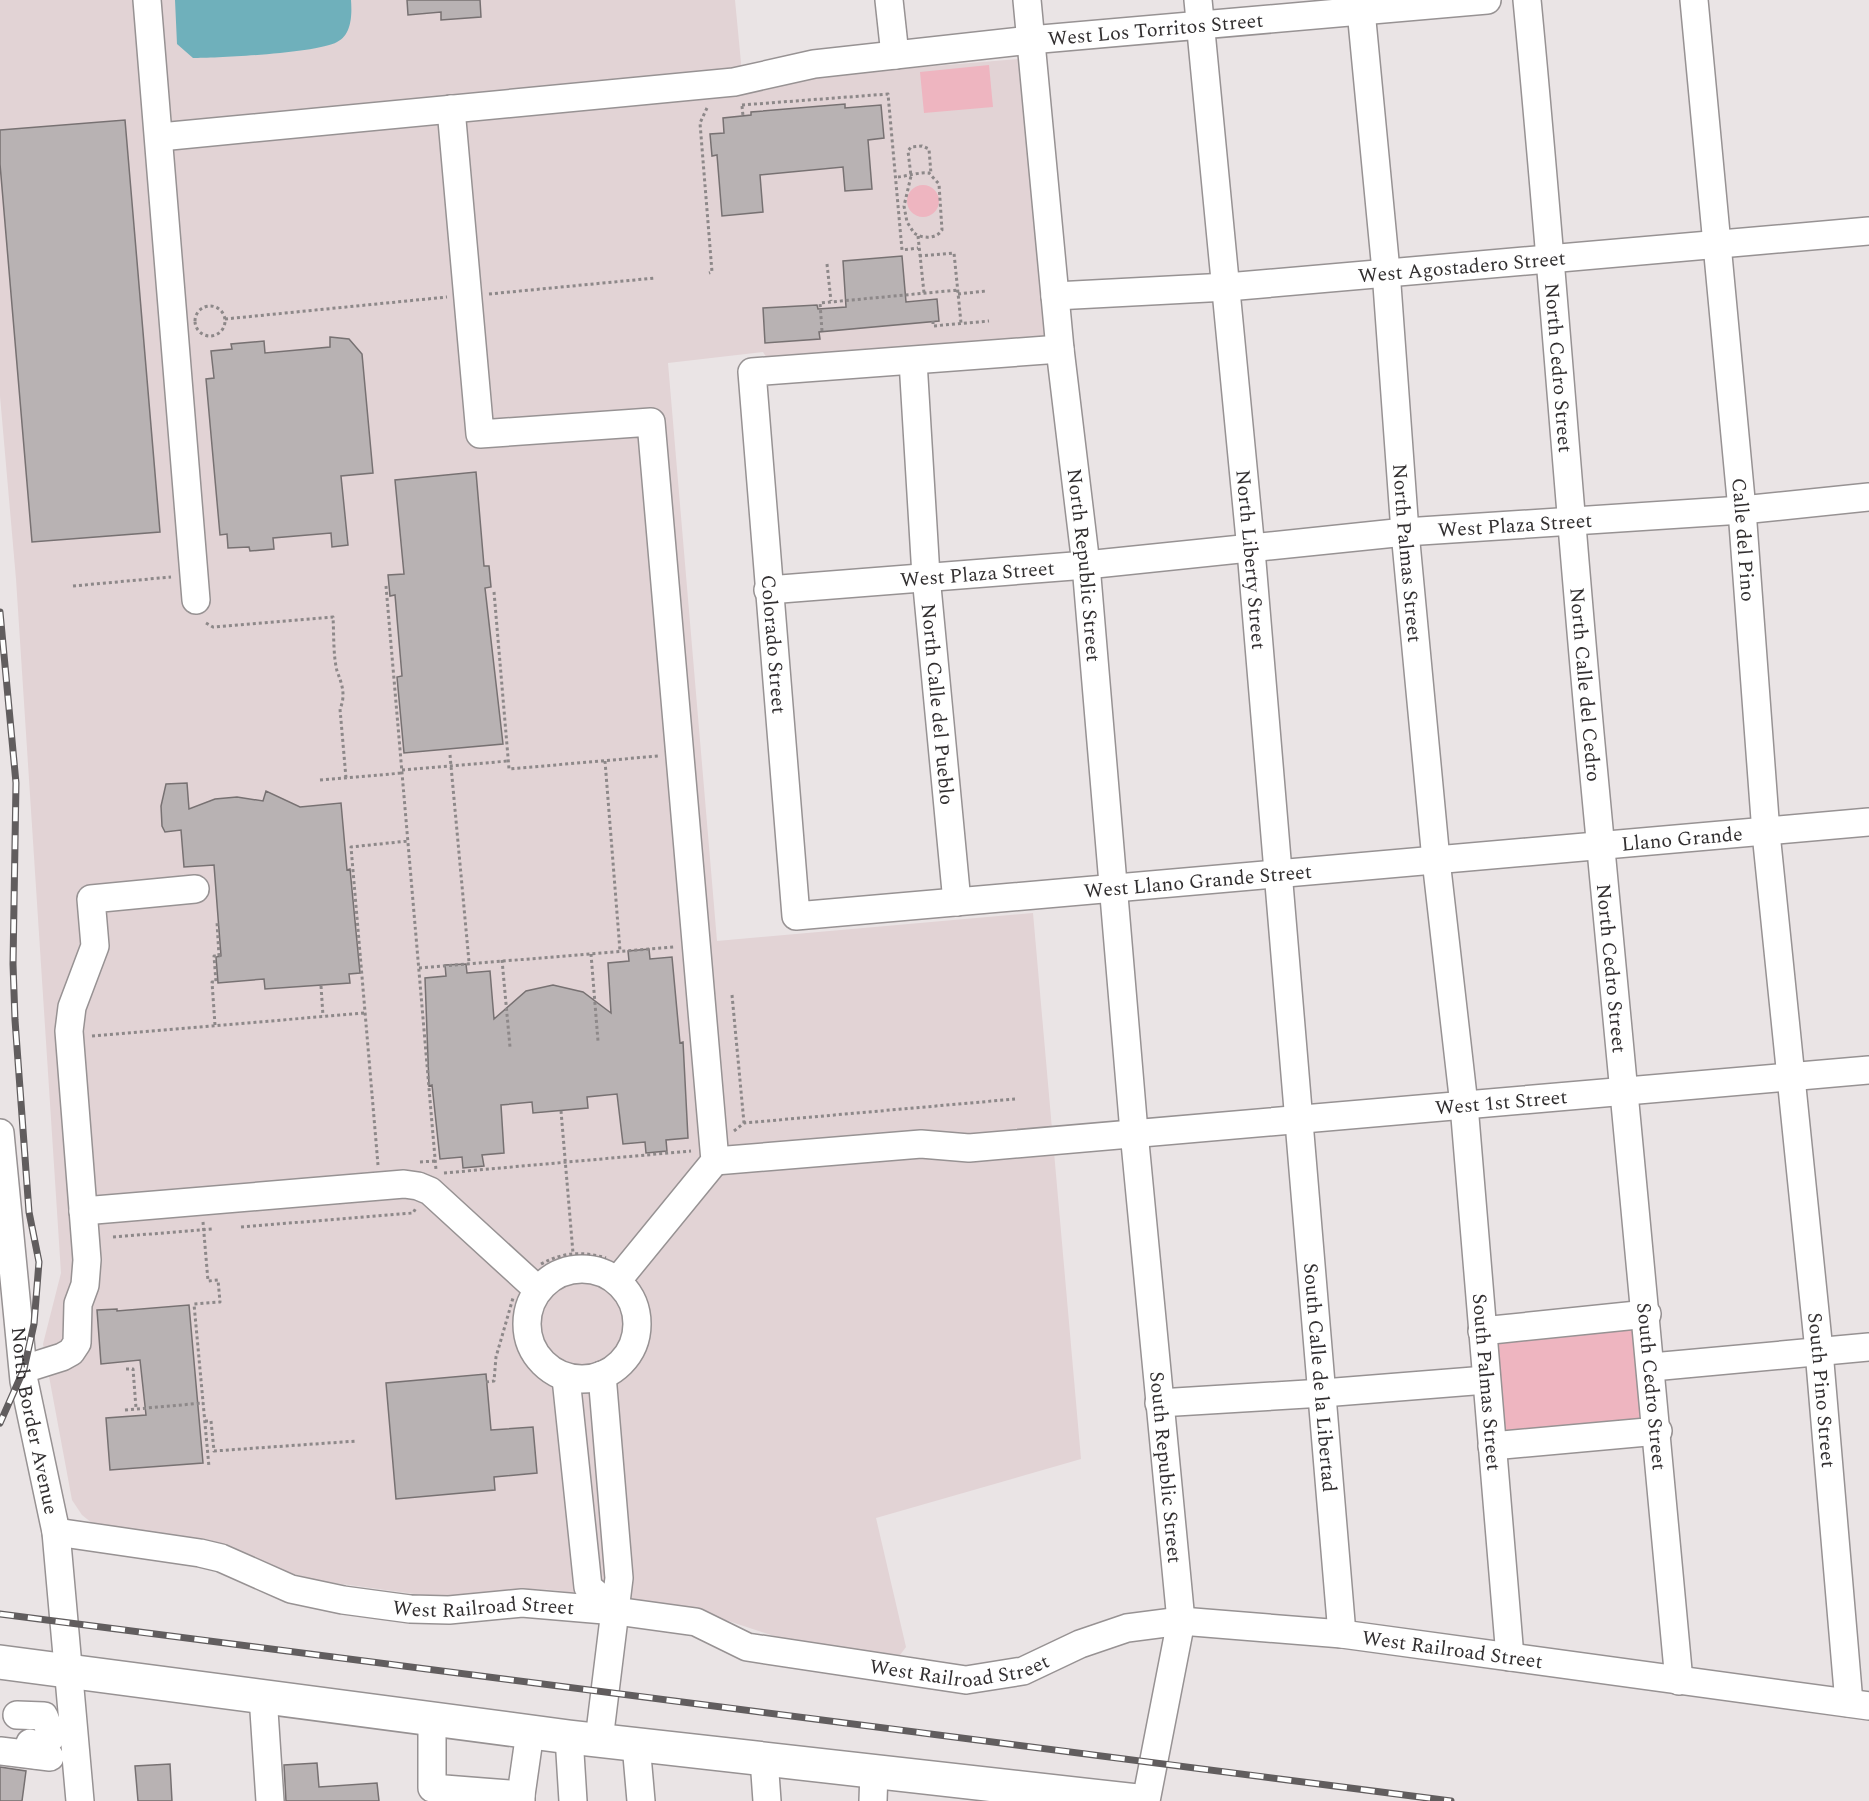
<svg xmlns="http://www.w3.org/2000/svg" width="1869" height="1801" viewBox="0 0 1869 1801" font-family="Spectral,serif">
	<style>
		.built { fill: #e2d3d5 }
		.green { fill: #eeb5c0 }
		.water { fill: #6fb0bb }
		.building { fill: #b8b2b3; stroke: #777172; stroke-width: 1.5 }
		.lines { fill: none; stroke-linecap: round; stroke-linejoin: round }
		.minor-casing { stroke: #979293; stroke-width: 30 }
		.major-casing { stroke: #979293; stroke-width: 36 }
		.path { stroke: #8d8889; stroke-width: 3; stroke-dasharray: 3 3; stroke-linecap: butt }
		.minor { stroke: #fff; stroke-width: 27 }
		.major { stroke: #fff; stroke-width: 33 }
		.rail-casing { stroke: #615d5e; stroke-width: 7 }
		.rail { stroke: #fff; stroke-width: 4.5; stroke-dasharray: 14; stroke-linecap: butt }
		.labels { text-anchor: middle; stroke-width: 4.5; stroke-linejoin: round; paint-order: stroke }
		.street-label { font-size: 20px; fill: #322f30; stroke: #fff }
	</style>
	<rect width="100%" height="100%" fill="#eae4e5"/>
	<path class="built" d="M 0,0 L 735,0 L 744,94 L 828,75 L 1018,59 L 1021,62 L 1045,333 L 1042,338 L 768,360 L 763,352 L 668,363 L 717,941 L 1033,913 L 1081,1459 L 876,1518 L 906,1647 L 900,1655 L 789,1641 L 689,1608 L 553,1590 L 530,1589 L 452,1597 L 429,1596 L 320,1581 L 280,1570 L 210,1540 L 92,1523 L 82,1515 L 72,1500 L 43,1344 L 61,1273 L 16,579 L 0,396 Z"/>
	<path class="green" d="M 989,65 L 993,107 L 924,113 L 920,72 Z
		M907 201a16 16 0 1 1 32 0a16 16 0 1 1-32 0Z
		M 1630,1329 L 1634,1331 L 1644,1418 L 1640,1421 L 1510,1432 L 1504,1429 L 1498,1345 L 1502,1341 Z"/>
	<path class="water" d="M 175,0 L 351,0 C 352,14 352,35 337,42 C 318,53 218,58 193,58 L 177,44 Z"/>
	<path class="building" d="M 407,0 L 480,0 L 481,17 L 441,20 L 441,12 L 408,15 Z
		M 845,104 L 845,108 L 881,105 L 884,138 L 868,140 L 872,189 L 845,191 L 843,167 L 760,175 L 763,212 L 722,216 L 717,155 L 712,156 L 710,134 L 724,133 L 723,118 L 751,115 L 751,112 Z
		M 125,120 L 160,532 L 32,542 L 0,164 L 0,130 Z
		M 902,256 L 906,302 L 937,299 L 939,321 L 819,332 L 820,339 L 765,343 L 763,308 L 817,305 L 818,309 L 846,307 L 843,261 Z
		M 330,337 L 349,339 L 362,354 L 373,473 L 341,476 L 348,545 L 332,547 L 331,533 L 273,538 L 274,549 L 250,551 L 249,547 L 228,548 L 227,534 L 220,535 L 206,379 L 214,378 L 211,351 L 232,349 L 231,344 L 264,341 L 265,353 L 330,347 Z
		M 476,472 L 484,566 L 489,566 L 491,587 L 485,588 L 503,744 L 404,753 L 397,677 L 402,676 L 395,595 L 390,596 L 388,575 L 404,574 L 395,480 Z
		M 187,783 L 189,809 L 215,799 L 237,797 L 263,801 L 266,791 L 300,807 L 341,803 L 347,870 L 350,869 L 360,973 L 349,974 L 350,983 L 265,989 L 264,979 L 218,983 L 216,957 L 221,956 L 214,865 L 184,867 L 181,830 L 165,832 L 162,826 L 161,806 L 166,784 Z
		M 649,949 L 650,959 L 672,957 L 680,1043 L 683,1042 L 688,1138 L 666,1140 L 667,1151 L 646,1153 L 645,1142 L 623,1144 L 617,1094 L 587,1097 L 588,1108 L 533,1113 L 532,1102 L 501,1105 L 504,1153 L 482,1155 L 484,1166 L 463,1168 L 462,1157 L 440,1159 L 432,1085 L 429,1086 L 425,978 L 446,976 L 445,965 L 466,964 L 467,973 L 490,971 L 494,1019 L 526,991 L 553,985 L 583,992 L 611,1013 L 608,963 L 629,961 L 628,951 Z
		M 189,1305 L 203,1463 L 110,1470 L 106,1418 L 146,1415 L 140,1360 L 101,1364 L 97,1310 L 117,1309 L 117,1311 Z
		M 486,1374 L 491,1430 L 533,1427 L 537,1473 L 494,1477 L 495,1490 L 396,1499 L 386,1383 Z
		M 317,1763 L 319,1787 L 377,1783 L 379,1801 L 286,1801 L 284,1765 Z
		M 170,1764 L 172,1801 L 138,1801 L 135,1766 Z
		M 0,1767 L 26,1771 L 22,1801 L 0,1801 Z"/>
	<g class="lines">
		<defs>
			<g id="minor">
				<path d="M 147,0 L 196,600"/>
				<path d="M 889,0 L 895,55"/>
				<path id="s1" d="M 1027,0 L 1060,349 L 1086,565 L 1134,1132 L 1181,1621 L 1146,1801"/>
				<path id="s2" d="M 1198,0 L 1251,550 L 1342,1634"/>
				<path id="s3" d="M 1360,0 L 1386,271 L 1405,532 L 1436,860 L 1464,1105 L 1510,1657"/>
				<path id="s4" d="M 1527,0 C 1551,248 1568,496 1591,744 C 1619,1056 1652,1369 1679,1681"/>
				<path id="s5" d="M 1694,0 L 1742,510 L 1766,833 L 1819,1351 L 1849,1703"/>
				<path d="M 451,109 L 480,434 L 651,422 L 715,1161 L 617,1281"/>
				<path id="s6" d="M 160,137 L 734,82 L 814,64 L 1030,40 L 1487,0"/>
				<path id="s7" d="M 1055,296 L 1227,287 L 1869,231"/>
				<path id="s8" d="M 1060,349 L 752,372 L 796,916 L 1869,822"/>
				<path id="s9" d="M 913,361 L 926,576 L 957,902"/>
				<path id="s10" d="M 768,590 L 1086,565 L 1405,532 L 1742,510 L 1869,497"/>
				<path id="s11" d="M 0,1133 L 24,1381 L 56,1532 L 80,1801"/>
				<path id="s12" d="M 715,1161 L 921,1144 L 969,1148 L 1869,1070"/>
				<path d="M 83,1211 L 404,1184 L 418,1186 L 430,1191 L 537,1289"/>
				<circle cx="582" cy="1324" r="55"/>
				<path d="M 1482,1331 L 1647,1314"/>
				<path d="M 1652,1367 L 1869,1347"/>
				<path d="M 24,1369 L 62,1357 L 71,1352 L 77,1343 L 78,1304 L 85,1285 L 87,1260 L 69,1031 L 72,1007 L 95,946 L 91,899 L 195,889"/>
				<path d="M 566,1378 L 588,1587 L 616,1611"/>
				<path d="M 1159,1403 L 1323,1393 L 1486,1380"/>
				<path d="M 1492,1446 L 1658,1431"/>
				<path id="s13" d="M 56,1532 L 200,1553 L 221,1558 L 291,1589 L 343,1600 L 410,1609 L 449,1610 L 522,1603 L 616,1611 L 696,1622 L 747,1647 L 966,1680 L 1023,1671 L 1080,1644 L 1127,1628 L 1181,1621 L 1342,1634 L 1869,1706"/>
				<path d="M 263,1696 L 270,1801"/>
				<path d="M 17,1715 L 44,1716 L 52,1736 L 36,1755 L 30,1743"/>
				<path d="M 432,1719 L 432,1788 L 521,1795 L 521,1801"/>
				<path d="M 569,1737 L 573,1801"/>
				<path d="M 599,1740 L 619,1578 L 602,1375"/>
				<path d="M 636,1744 L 641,1801"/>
				<path d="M 0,1751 L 50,1757"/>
				<path d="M 764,1759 L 767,1801"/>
				<path d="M 521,1795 L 530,1732"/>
				<path d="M 873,1801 L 874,1771"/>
			</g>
			<path id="major" d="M 0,1662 L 569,1737 L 1137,1801"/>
		</defs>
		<use href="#minor" class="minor-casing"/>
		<use href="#major" class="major-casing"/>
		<path class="path" d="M 742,105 L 888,94 L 902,250 L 918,248
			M 742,106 L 743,116
			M 707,108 L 700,123 L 712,272 L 709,273
			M 898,177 C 908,176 919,172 929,173 L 939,184 L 942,230 C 937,239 922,239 914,233 L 907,222 L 904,206 L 911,176 L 908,151 L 911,147 L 922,146 L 929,149 L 931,174
			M 918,236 L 924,293
			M 919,256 L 954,253 L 961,323
			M 827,264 L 831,301
			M 489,294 L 655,278
			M 958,294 L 986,291
			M195 321a15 15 0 1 1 30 0a15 15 0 1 1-30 0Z
			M 225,319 L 447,297
			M 933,321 L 933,326 L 989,321
			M 822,331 L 820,303 L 958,290
			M 73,586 L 171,577
			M 386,586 L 436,1170
			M 494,592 L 509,769 L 658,756
			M 206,623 L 213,627 L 333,617 C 334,634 333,655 337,671 C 342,684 346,695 340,709 L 346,778
			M 450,755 L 469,962
			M 605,761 L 620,951
			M 402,770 L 508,761
			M 320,780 L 402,773
			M 591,954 L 598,1041
			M 502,960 L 510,1047
			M 419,968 L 674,947
			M 321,986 L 323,1016
			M 732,995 L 744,1123
			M 215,1025 L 212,982 L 216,982 L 214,956 L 219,956 L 217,922
			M 92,1036 L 365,1013
			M 561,1111 L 573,1253
			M 734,1131 L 744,1123 L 1015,1099
			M 420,1162 L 435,1161
			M 378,1165 L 351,847 L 408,841
			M 444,1173 L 691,1151
			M 203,1222 L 208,1281 L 218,1280 L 220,1302 L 194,1304 L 209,1467
			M 241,1227 L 413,1213 L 416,1208
			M 113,1237 L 213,1229
			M 541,1264 C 563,1252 583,1251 606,1258
			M 126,1369 L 133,1369 L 136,1408
			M 486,1382 L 494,1381 L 496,1357 L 513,1298
			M 125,1410 L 203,1403
			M 205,1421 L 211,1421 L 214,1451 L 357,1441"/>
		<use href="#minor" class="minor"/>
		<use href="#major" class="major"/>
		<defs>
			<path id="rail" d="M 0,612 L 16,783 L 13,964 L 15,1020 L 29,1212 L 39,1262 L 34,1324 L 24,1369 L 0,1423
				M 0,1614 L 1451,1801"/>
		</defs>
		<use href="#rail" class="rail-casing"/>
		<use href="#rail" class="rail"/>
	</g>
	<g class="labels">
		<g class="street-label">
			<text dy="7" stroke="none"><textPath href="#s6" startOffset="1002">West Los Torritos Street</textPath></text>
			<text dy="7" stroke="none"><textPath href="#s7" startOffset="408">West Agostadero Street</textPath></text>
			<text dy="7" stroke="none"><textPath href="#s4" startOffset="369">North Cedro Street</textPath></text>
			<text dy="7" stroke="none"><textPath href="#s10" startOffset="750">West Plaza Street</textPath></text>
			<text dy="7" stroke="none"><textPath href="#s5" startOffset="542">Calle del Pino</textPath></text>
			<text dy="7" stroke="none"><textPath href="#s3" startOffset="555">North Palmas Street</textPath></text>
			<text dy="7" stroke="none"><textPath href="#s2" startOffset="562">North Liberty Street</textPath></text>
			<text dy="7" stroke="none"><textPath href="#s1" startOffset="568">North Republic Street</textPath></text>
			<text dy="7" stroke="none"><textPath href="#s10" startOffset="210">West Plaza Street</textPath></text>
			<text dy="7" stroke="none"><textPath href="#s8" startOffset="582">Colorado Street</textPath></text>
			<text dy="7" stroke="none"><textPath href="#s4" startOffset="687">North Calle del Cedro</textPath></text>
			<text dy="7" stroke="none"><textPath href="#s9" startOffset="344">North Calle del Pueblo</textPath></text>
			<text dy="7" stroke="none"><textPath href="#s8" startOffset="1744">Llano Grande</textPath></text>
			<text dy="7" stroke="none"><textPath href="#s8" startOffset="1258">West Llano Grande Street</textPath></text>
			<text dy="7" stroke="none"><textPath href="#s4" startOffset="972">North Cedro Street</textPath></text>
			<text dy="7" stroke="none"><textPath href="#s12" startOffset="789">West 1st Street</textPath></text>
			<text dy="7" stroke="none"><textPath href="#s2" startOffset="1383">South Calle de la Libertad</textPath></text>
			<text dy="7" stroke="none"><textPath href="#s3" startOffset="1388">South Palmas Street</textPath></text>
			<text dy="7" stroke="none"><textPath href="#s4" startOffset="1392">South Cedro Street</textPath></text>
			<text dy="7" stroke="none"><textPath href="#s5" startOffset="1396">South Pino Street</textPath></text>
			<text dy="7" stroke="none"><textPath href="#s11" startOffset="290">North Border Avenue</textPath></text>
			<text dy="7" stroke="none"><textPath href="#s1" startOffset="1474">South Republic Street</textPath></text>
			<text dy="7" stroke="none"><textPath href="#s13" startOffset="438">West Railroad Street</textPath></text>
			<text dy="7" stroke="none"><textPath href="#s13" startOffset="1428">West Railroad Street</textPath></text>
			<text dy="7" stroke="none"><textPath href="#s13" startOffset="924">West Railroad Street</textPath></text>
		</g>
	</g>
</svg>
